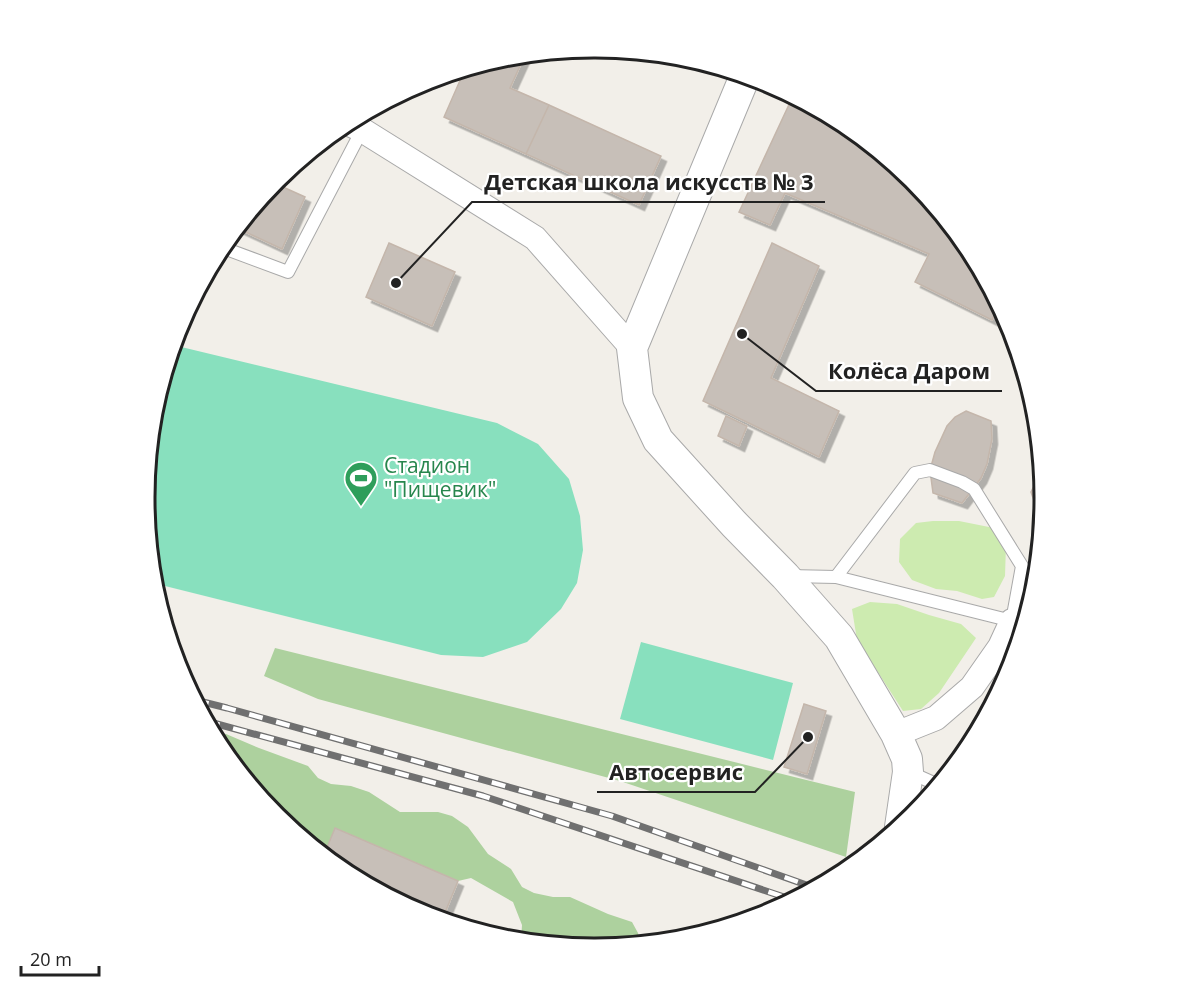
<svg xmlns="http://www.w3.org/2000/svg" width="1189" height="996" viewBox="0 0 1189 996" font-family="'Open Sans',sans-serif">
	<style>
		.grass { fill: #cdebb0 }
		.forest { fill: #add19e }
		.pitch { fill: #88e0be }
		.building { fill: #c7bfb8; stroke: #c4b6ab; stroke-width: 1.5; filter: url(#shadow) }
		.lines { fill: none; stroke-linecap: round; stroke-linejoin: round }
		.service-casing { stroke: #a9a9a9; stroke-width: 14 }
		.minor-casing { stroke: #a9a9a9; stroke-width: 26 }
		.tertiary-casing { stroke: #a9a9a9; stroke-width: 32 }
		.service { stroke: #fff; stroke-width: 12 }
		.minor { stroke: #fff; stroke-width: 24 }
		.tertiary { stroke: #fff; stroke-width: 30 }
		.rail-casing { stroke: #707070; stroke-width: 7 }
		.rail { stroke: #fff; stroke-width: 4.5; stroke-dasharray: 14; stroke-linecap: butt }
		.labels { text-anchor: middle; stroke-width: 4.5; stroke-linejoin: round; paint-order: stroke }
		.leisure-label { font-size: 21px; fill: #27864d; stroke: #fff; text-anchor: start }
		.rim { fill: none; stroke: #222; stroke-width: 3 }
		.leader { fill: none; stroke: #222; stroke-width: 2 }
		.callout-dot { fill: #222; stroke: #fff; stroke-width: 2 }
		.callout-label { font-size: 22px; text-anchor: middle; font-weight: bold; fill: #222; stroke: #fff; stroke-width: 4.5; stroke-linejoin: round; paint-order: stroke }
	</style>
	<defs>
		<filter id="shadow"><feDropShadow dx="5.5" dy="5.5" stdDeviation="0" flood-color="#0004"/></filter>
	</defs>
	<rect width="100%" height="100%" fill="#f2efe9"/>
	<path class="grass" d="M 933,521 L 959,521 L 999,529 L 1006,545 L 1005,576 L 994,597 L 982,599 L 957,591 L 936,589 L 912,580 L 899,562 L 900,539 L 916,523 Z
		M 870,602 L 897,604 L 929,615 L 961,624 L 976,638 L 939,693 L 921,709 L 903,711 L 857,640 L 852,609 Z"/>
	<path class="forest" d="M 275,648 L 855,792 L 846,857 L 620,781 L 318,699 L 264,676 Z
		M 212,732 L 226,734 L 259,748 L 308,766 L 318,778 L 331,784 L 351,786 L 369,792 L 400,812 L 438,812 L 452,816 L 468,827 L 488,854 L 511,869 L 522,887 L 534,893 L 553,897 L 570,897 L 608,914 L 632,922 L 638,933 L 641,943 L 595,948 L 521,941 L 522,925 L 513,902 L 471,878 L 458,881 L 335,828 L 324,855 L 295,832 L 293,823 L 276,816 L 220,748 Z"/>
	<path class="pitch" d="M 173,345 L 497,423 L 538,444 L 569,479 L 580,516 L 583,550 L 577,583 L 561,609 L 527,642 L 483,657 L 441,655 L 153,583 L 145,498 L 153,410 Z
		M 641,642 L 793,683 L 773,760 L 620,719 Z"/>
	<path class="building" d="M 525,55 L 510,88 L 549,105 L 526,154 L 444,117 L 465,69 L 507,57 Z
		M 793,96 L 845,124 L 913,180 L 969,248 L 999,305 L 992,320 L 915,282 L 929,254 L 785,193 L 770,225 L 739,212 Z
		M 549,105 L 661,156 L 639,205 L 526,154 Z
		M 274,183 L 305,197 L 282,249 L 237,228 Z
		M 389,243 L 455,272 L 432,326 L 366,297 Z
		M 772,243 L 819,266 L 771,378 L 839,411 L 819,457 L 703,401 Z
		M 966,411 L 991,421 L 992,439 L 987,464 L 981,478 L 962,503 L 933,493 L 930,470 L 935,452 L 947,426 L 955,417 Z
		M 726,416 L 747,426 L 739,446 L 718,436 Z
		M 1042,470 L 1044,498 L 1042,524 L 1031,492 Z
		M 804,704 L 826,711 L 807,774 L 784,767 Z
		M 335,828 L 458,881 L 442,920 L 422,914 L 344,872 L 324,855 Z"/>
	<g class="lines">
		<defs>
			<path id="service" d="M 221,247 L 288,272 L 362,130
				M 789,576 L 836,577 L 1012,621 L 1026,618
				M 836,577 L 915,473 L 930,470 L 962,482 L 974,489 L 1022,566 L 1012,621
				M 909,772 L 938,785"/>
			<path id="minor" d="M 347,123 L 362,130 L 535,238 L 632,348
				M 896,734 L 936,718 L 972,687 L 1000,647 L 1012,621"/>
			<path id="tertiary" d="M 745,76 L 632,348 L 638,398 L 658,440 L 734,524 L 785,576 L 839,637 L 896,734 L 907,759 L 908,772 L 900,827"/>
		</defs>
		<use href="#service" class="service-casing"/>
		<use href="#minor" class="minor-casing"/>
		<use href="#tertiary" class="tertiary-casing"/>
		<use href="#service" class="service"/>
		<use href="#minor" class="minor"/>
		<use href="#tertiary" class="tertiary"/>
		<defs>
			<path id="rail" d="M 195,700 L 227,708 L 612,816 L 815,888
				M 206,721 L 483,796 L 793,900"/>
		</defs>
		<use href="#rail" class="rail-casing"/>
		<use href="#rail" class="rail"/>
	</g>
	<defs>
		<symbol id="stadium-pin" viewBox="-11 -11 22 30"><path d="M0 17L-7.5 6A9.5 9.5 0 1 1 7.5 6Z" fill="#2e9e5b" stroke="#fff"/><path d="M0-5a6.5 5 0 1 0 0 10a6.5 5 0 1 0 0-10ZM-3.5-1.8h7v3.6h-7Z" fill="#fff"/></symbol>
	</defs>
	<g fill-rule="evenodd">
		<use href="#stadium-pin" x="342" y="459" width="38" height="52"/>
	</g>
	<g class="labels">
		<g class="leisure-label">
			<text x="384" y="473">Стадион<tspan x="384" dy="24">"Пищевик"</tspan></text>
		</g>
	</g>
	<path d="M0 0H1189V996H0ZM594 58H595A439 439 0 0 1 1034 497V499A439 439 0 0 1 595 938H594A439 439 0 0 1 155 499V497A439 439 0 0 1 594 58Z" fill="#fff" fill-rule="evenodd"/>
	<path class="rim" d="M594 58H595A439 439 0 0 1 1034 497V499A439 439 0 0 1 595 938H594A439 439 0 0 1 155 499V497A439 439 0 0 1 594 58Z"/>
	<path class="leader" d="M396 283L472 202H825M742 334L816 391H1002M808 737L755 792H597"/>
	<g class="callout-dot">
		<circle cx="396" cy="283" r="6"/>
		<circle cx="742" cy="334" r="6"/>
		<circle cx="808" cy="737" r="6"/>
	</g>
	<g class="callout-label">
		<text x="649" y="190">Детская школа искусств № 3</text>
		<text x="909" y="379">Колёса Даром</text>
		<text x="676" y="780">Автосервис</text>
	</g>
	<path d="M21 966v9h78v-9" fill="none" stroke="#222222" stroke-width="3"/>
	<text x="30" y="966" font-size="18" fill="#222222" stroke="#ffffff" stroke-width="4.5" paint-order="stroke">20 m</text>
</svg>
